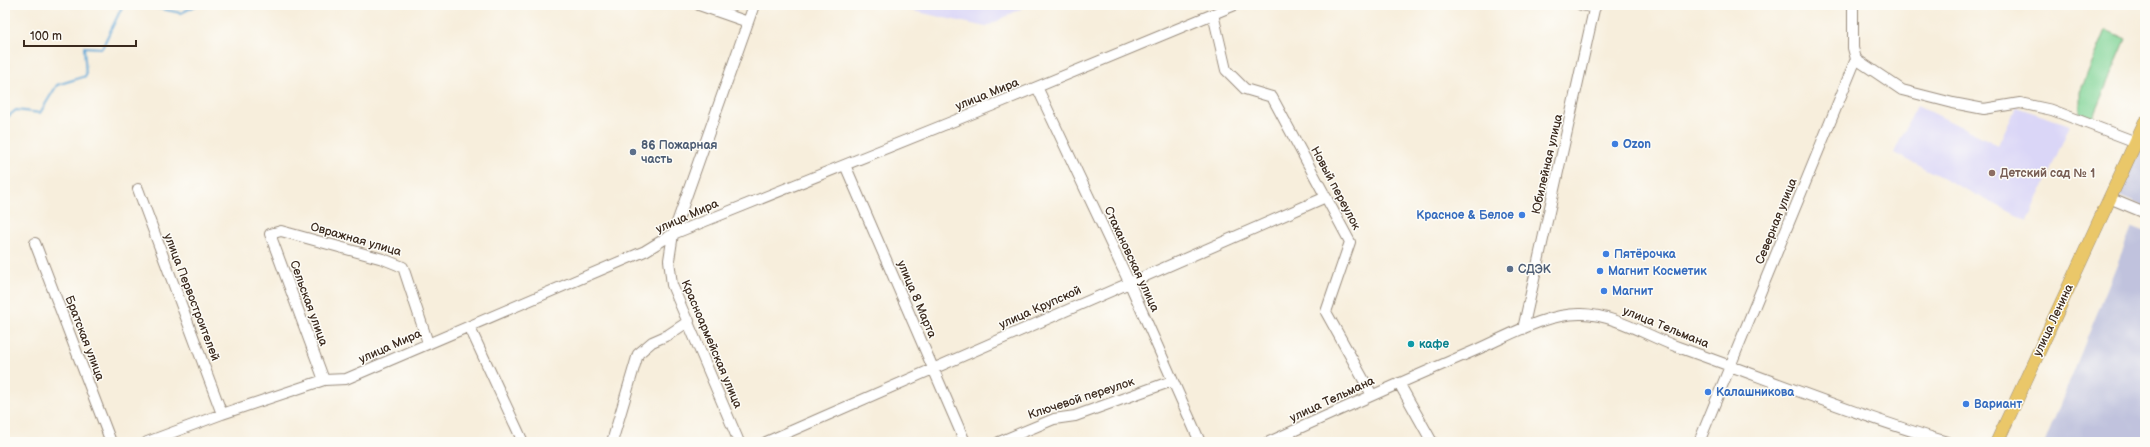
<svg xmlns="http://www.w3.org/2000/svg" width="2150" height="447" viewBox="0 0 2150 447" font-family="'Balsamiq Sans',sans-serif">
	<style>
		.built { fill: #dad6f7 }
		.industrial { fill: #c0c2dd }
		.green { fill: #81d497; stroke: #5e7f5a }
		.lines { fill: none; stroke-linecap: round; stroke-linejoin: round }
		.stream { stroke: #61a7d7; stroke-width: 2 }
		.minor-casing { stroke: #998c7d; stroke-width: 12 }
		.major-casing { stroke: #998c7d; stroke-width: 14 }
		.minor { stroke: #fff; stroke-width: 10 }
		.major { stroke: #eac769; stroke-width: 13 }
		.shop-dot { fill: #3f7fe0; stroke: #fdfcf7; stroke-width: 1.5 }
		.service-dot { fill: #5c6f8a; stroke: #fdfcf7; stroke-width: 1.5 }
		.education-dot { fill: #8d6e63; stroke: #fdfcf7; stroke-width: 1.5 }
		.culture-dot { fill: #0f9aa8; stroke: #fdfcf7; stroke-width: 1.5 }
		.labels { text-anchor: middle; stroke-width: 3; stroke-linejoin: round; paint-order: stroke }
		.street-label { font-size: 12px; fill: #3b2a1e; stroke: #fdfcf7 }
		.shop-label { font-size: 12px; font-weight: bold; fill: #366cbe; stroke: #fdfcf7; text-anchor: start }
		.service-label { font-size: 12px; font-weight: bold; fill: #4e5e75; stroke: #fdfcf7; text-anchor: start }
		.education-label { font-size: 12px; font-weight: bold; fill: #785e54; stroke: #fdfcf7; text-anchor: start }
		.culture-label { font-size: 12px; font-weight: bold; fill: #0d838f; stroke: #fdfcf7; text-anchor: start }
	</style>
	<rect width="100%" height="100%" fill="#fdfcf7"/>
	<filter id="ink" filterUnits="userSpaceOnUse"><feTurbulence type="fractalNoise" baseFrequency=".025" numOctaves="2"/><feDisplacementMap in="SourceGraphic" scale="8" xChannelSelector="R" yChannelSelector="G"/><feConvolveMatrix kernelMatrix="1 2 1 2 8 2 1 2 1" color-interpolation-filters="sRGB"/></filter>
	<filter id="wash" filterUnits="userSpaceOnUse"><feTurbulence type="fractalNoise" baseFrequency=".012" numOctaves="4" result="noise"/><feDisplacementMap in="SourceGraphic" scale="16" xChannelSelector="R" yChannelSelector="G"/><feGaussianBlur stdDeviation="0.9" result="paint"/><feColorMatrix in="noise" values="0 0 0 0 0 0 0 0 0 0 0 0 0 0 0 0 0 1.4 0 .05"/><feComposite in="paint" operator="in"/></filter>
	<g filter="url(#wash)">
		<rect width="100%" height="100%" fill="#f7eedc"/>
		<path class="built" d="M 886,5 L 1028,5 L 986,27 Z
			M 1917,105 L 1998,145 L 2016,107 L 2070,125 L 2028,221 L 1894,153 Z"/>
		<path class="industrial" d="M 2145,130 L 2145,207 L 2116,195 Z
			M 2132,227 L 2145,232 L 2145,442 L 2045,442 Z"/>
		<path class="green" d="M 2106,30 L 2126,39 L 2092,119 L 2080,115 L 2080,92 Z"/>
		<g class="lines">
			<path class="stream" d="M 142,5 L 181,13 L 197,5
				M 5,119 L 16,110 L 40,113 L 57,85 L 86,76 L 84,47 L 102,48 L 123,5"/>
		</g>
	</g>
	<g filter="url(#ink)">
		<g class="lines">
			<defs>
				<path id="minor" d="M 699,5 L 748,22
					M 1581,5 L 1595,8
					M 1213,14 L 1226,70 L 1245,89 L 1272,97 L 1350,242 L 1326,312 L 1372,395
					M 1856,59 L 1902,90 L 1953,103 L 1984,109 L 2020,103 L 2052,110 L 2136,142
					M 1037,87 L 1129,282 L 1200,442
					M 845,165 L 965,442
					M 138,189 L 222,414
					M 2109,198 L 2145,213
					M 35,243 L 111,442
					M 470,328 L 523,442
					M 1523,329 L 1595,5
					M 324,380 L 270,234 L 281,231 L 383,259 L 403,267 L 428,343
					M 1399,383 L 1432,442
					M 147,442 L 222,414 L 324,380 L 346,379 L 645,251 L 673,234 L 991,106 L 1235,5
					M 612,442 L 638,354 L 652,342 L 668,335 L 689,321
					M 739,442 L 672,285 L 669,260 L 673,234 L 754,5
					M 766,442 L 1326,197
					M 999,442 L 1054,419 L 1075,416 L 1172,381
					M 1269,442 C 1337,411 1406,380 1476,350 C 1508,336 1546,313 1582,314 C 1616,315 1647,336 1678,347 C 1768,379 1856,415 1947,442
					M 1699,442 L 1856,59 L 1853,48 L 1853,5"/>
				<path id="major" d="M 1997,442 L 2145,122"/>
			</defs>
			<use href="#minor" class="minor-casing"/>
			<use href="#major" class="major-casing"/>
			<use href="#minor" class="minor"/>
			<use href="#major" class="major"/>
		</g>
	</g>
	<g class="shop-dot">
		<circle cx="1615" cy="144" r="4"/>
		<circle cx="1522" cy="215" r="4"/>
		<circle cx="1606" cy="254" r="4"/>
		<circle cx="1600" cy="271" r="4"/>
		<circle cx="1604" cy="291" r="4"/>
		<circle cx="1708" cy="392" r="4"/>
		<circle cx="1966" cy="404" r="4"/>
	</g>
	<g class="service-dot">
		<circle cx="633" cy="152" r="4"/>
		<circle cx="1510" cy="269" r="4"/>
	</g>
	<circle class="education-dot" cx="1992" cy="173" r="4"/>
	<circle class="culture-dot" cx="1411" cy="344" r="4"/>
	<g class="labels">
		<g class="street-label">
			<text transform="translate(987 94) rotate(-22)" y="4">улица Мира</text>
			<text transform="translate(1547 164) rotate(-77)" y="4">Юбилейная улица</text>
			<text transform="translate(1336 188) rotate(62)" y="4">Новый переулок</text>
			<text transform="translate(687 216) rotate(-24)" y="4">улица Мира</text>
			<text transform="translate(1776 221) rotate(-68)" y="4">Северная улица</text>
			<text transform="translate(356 239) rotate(16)" y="4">Овражная улица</text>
			<text transform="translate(1132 259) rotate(65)" y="4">Стахановская улица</text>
			<text transform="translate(192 297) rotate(69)" y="4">улица Первостроителей</text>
			<text transform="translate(917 299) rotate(67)" y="4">улица 8 Марта</text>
			<text transform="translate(309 303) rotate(70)" y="4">Сельская улица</text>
			<text transform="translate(1040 307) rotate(-24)" y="4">улица Крупской</text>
			<text transform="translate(2053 320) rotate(-65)" y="4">улица Ленина</text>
			<text transform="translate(1666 327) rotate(22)" y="4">улица Тельмана</text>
			<text transform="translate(85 338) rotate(69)" y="4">Братская улица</text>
			<text transform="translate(712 344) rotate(67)" y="4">Красноармейская улица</text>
			<text transform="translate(390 346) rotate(-24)" y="4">улица Мира</text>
			<text transform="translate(1081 398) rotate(-18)" y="4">Ключевой переулок</text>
			<text transform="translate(1332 399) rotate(-25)" y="4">улица Тельмана</text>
		</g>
		<g class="shop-label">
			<text x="1623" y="148">Ozon</text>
			<text x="1514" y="219" text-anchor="end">Красное &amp; Белое</text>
			<text x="1614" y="258">Пятёрочка</text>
			<text x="1608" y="275">Магнит Косметик</text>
			<text x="1612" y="295">Магнит</text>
			<text x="1716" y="396">Калашникова</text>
			<text x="1974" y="408">Вариант</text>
		</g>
		<g class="service-label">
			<text x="641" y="149">86 Пожарная<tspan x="641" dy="14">часть</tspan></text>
			<text x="1518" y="273">СДЭК</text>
		</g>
		<g class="education-label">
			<text x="2000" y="177">Детский сад № 1</text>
		</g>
		<g class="culture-label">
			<text x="1419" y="348">кафе</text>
		</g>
	</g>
	<rect width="2150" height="447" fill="none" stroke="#fdfcf7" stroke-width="20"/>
	<path d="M24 40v6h112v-6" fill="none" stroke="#3b2a1e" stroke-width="2"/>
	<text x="30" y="40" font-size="12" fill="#3b2a1e" stroke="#fdfcf7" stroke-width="3" paint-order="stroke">100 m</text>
</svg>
